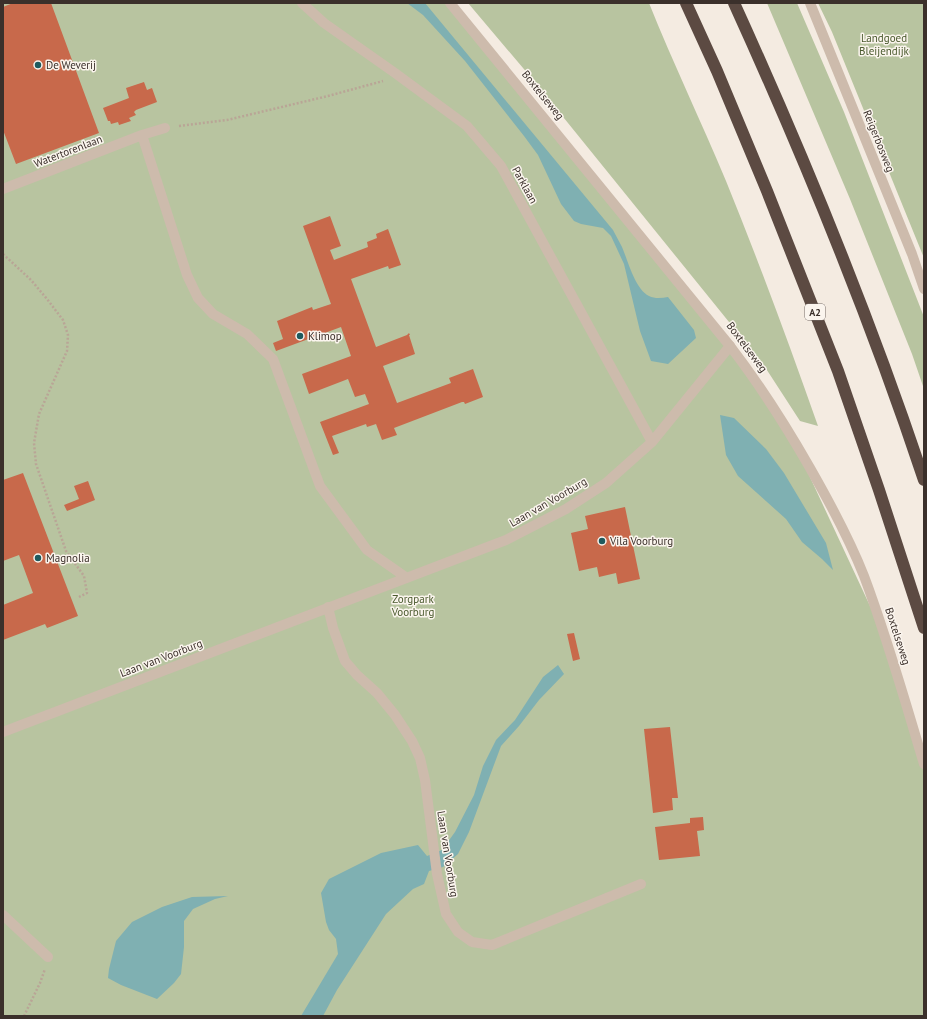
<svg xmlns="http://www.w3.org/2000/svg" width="927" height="1019" viewBox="0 0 927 1019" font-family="'PT Sans',sans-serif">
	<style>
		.green { fill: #b8c4a0 }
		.water { fill: #7fb0b2 }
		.building { fill: #c8694b }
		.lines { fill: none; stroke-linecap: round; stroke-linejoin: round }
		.path { stroke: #b9a596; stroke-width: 2.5; stroke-dasharray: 2 2; stroke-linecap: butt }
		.minor { stroke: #cdbbac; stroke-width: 10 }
		.tertiary { stroke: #cdbbac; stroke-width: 10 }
		.motorway { stroke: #5c4a42; stroke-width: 12 }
		.poi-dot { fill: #1f5a5e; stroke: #fbf5ee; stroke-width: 1.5 }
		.labels { text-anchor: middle; stroke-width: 3; stroke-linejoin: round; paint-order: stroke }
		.shield { fill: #fbf5ee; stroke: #756b66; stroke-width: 1 }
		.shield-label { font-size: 10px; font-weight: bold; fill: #3b302b }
		.park-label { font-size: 11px; fill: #4a5a2e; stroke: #fbf5ee }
		.poi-label { font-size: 11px; fill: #3b302b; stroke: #fbf5ee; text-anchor: start }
		.street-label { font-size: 11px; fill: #3b302b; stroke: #fbf5ee }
	</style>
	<rect width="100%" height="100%" fill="#f4ebe1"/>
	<path class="green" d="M 3,3 L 450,3 L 730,346 L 789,432 L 884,636 L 924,764 L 924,1016 L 3,1016 Z
		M 468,3 L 649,3 C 673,63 701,121 726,181 C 759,262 789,344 818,426 L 800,421 L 763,364 L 534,81 Z
		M 767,3 L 797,3 L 844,112 L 924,317 L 924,389 L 912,354 L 850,199 Z
		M 818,3 L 924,3 L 924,258 L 832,32 Z"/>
	<path class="water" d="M 407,3 L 425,3 L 613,230 C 616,236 619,241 622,247 C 628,261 635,289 649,296 C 655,299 662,298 668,297 L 694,330 L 696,338 L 668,364 L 651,361 L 640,331 L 624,264 L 611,236 L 603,228 L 581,224 L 574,221 L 561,204 L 538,155 L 524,136 L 465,61 L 423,15 Z
		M 720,415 L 734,418 L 766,449 L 784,473 L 826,543 L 833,570 L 822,559 L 802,542 L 786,519 L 738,476 L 726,455 Z
		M 558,665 L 564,674 L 539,700 L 519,726 L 501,746 L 469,832 L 458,854 L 443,867 L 429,871 L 424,884 L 413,889 L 386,914 L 337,990 L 323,1016 L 301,1016 L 338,954 L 336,939 L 329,930 L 326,922 L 321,893 L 329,879 L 381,853 L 418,845 L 427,856 L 442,850 L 455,832 L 474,795 L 483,766 L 496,740 L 515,720 L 543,677 Z
		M 228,896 L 215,899 L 193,909 L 184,921 L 184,947 L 181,974 L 174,983 L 157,999 L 121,985 L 108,978 L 109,969 L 116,941 L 132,922 L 162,907 L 192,897 Z"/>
	<path class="building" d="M 13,3 L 51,3 L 99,133 L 16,164 L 3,130 L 3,7 Z
		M 144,82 L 147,90 L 152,88 L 157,102 L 136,110 L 134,112 L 136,115 L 129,118 L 131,121 L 119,125 L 118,122 L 111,124 L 110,121 L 108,121 L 103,108 L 129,98 L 126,88 Z
		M 330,216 L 341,246 L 330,250 L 334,260 L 368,247 L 367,242 L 377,238 L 376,234 L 388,229 L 401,265 L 389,269 L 388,266 L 351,279 L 376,347 L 407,335 L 409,333 L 410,335 L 409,335 L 415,354 L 383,366 L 397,403 L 451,383 L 449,378 L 473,369 L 483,397 L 465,404 L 464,402 L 462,402 L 394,428 L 397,435 L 382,440 L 376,424 L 367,427 L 366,424 L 332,436 L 339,453 L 333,455 L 320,422 L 369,404 L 365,394 L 355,397 L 348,379 L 309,394 L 302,374 L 351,356 L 341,327 L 276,351 L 273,343 L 283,339 L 277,321 L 312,307 L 313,310 L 331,304 L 303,226 Z
		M 23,473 L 78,616 L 47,628 L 45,624 L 3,640 L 3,605 L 33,593 L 19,555 L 3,561 L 3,480 Z
		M 88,481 L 95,500 L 67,511 L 64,505 L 79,499 L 74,486 Z
		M 625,507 L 640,579 L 618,584 L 616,573 L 599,577 L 597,567 L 579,571 L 571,533 L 588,529 L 585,516 Z
		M 574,633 L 580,659 L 573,661 L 567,634 Z
		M 670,727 L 678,798 L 672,798 L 673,810 L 653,813 L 644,729 Z
		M 703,817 L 704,830 L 697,831 L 700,856 L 659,860 L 655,827 L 690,823 L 690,818 Z"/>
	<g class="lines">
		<path class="path" d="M 179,126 L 227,120 L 328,96 L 383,81
			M 3,254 L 31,280 L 47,299 L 63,320 L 68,335 L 67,351 L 39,414 L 34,443 L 36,464 L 66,551 L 84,576 L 87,593 L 79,597
			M 24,1016 L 40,983 L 45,969"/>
		<path class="minor" d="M 302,3 L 324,23 L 395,73 L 467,126 L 501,166 L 652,442
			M 810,3 L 912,254 L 924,289
			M 165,128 L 142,135 L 187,275 L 198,298 L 213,314 L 247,334 L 273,359 L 320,486 L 367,550 L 407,578
			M 3,189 L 142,135
			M 328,607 L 333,628 L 345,661 L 357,675 L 377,693 L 395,715 L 412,741 L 420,758 L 425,780 L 437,874 L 446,914 L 458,932 L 472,942 L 492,945 L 641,884
			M 3,732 L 506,540 L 566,509 L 606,483 L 652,442 L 730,346
			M 3,915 L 48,957"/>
		<path class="tertiary" d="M 450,3 L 730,346 C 760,385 786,426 810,468 C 830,503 849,538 864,576 C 887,637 905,701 924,764"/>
		<path class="motorway" d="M 686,3 L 717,71 L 767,191 L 838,371 L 879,490 L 924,628
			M 734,3 C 805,159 870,318 924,480"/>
	</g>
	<g class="poi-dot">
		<circle cx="38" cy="65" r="4"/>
		<circle cx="300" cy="336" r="4"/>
		<circle cx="602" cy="541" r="4"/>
		<circle cx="38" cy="558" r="4"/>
	</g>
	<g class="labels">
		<rect class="shield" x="805" y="304" width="20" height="16" rx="3"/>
		<g class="shield-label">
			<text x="815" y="316">A2</text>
		</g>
		<g class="park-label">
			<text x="884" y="42">Landgoed<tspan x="884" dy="13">Bleijendijk</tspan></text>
			<text x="413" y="603">Zorgpark<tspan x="413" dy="13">Voorburg</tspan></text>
		</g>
		<g class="poi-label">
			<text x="46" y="69">De Weverij</text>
			<text x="308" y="340">Klimop</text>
			<text x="610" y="545">Vila Voorburg</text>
			<text x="46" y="562">Magnolia</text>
		</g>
		<g class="street-label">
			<text transform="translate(543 95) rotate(51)" y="4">Boxtelseweg</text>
			<text transform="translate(879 141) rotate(68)" y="4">Reigerbosweg</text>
			<text transform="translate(68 151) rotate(-21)" y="4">Watertorenlaan</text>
			<text transform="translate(525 185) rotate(61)" y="4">Parklaan</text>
			<text transform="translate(747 347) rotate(53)" y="4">Boxtelseweg</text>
			<text transform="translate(548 502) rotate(-30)" y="4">Laan van Voorburg</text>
			<text transform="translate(898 636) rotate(72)" y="4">Boxtelseweg</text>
			<text transform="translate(161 658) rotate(-21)" y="4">Laan van Voorburg</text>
			<text transform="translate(448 854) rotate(81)" y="4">Laan van Voorburg</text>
		</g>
	</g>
	<rect width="927" height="1019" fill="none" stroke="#3b302b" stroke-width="8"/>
</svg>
